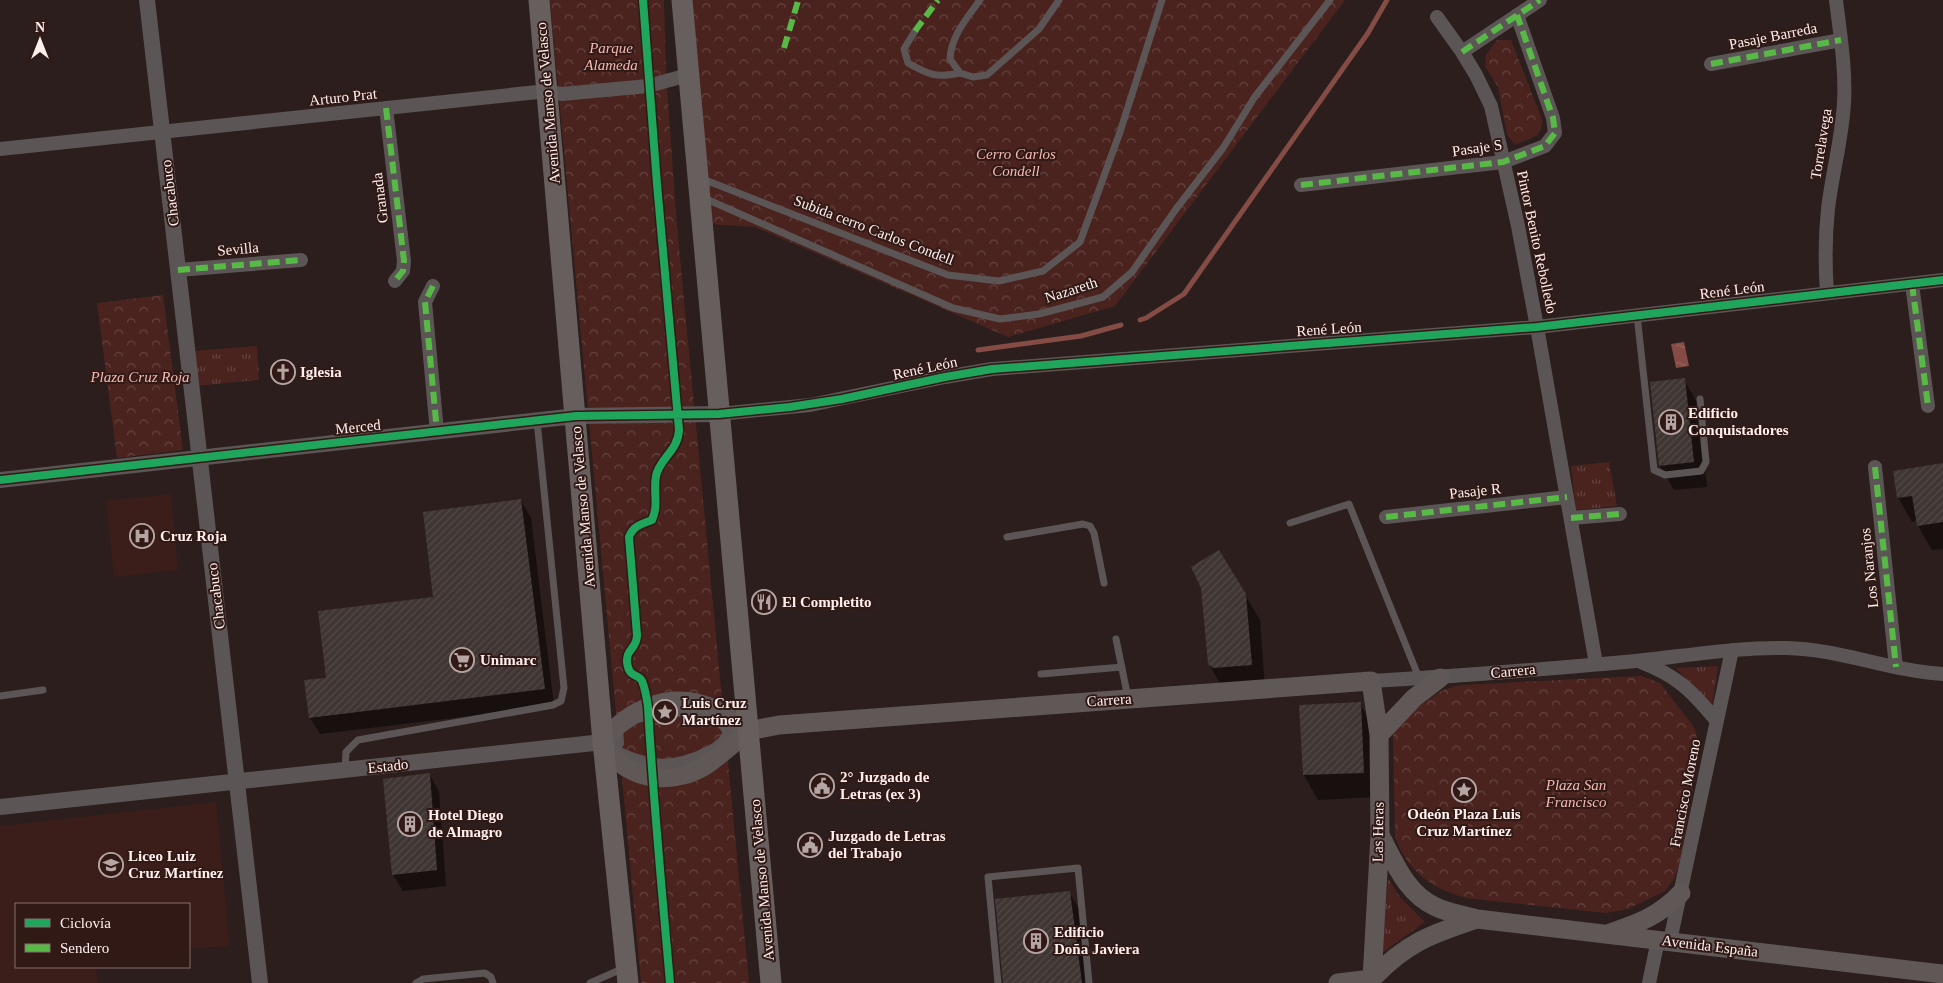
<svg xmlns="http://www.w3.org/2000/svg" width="1943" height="983" viewBox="0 0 1943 983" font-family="'Times New Roman',serif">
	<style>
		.built { fill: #3b1e1a }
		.grass { fill: url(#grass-tufts) }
		.park { fill: url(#park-crowns) }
		.water { fill: url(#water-ripples) }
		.shadow { fill: #0007 }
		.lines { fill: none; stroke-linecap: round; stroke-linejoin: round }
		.stream { stroke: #854b45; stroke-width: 5 }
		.building { fill: url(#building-hatch) }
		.service { stroke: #5b5655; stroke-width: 7 }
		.pedestrian { stroke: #5b5655; stroke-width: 10 }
		.minor { stroke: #5b5655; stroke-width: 14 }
		.tertiary { stroke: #5b5655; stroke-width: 16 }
		.secondary { stroke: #605857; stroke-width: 19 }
		.primary { stroke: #675f5e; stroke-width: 21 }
		.quiet { stroke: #58b947; stroke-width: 6; stroke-dasharray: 12 6; stroke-linecap: butt }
		.cycleway-casing { stroke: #311916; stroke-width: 11 }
		.cycleway { stroke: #20a55d; stroke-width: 8 }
		.labels { text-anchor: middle; stroke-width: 4; stroke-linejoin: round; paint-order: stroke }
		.street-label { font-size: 15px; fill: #fff0ee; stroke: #311916 }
		.park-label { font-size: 15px; font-style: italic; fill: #f4b9b2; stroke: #311916 }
		.poi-label { font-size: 15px; font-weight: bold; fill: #fff0ee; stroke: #311916; text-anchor: start }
	</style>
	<defs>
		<pattern id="grass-tufts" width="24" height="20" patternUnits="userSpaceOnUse" patternTransform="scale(1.25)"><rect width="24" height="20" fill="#4a231f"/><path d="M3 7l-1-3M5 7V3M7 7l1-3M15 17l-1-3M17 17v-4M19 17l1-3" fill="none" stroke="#654340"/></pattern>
		<pattern id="park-crowns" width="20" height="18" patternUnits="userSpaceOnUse" patternTransform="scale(1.25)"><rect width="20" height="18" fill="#4a231f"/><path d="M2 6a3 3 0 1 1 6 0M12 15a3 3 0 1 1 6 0" fill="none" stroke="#654340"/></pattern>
		<pattern id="water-ripples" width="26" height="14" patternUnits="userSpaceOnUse" patternTransform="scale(1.25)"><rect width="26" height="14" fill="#854b45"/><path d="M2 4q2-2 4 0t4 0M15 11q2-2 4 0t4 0" fill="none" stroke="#976560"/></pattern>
		<pattern id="building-hatch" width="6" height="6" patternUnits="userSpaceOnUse" patternTransform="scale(1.25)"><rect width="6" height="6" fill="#3f3533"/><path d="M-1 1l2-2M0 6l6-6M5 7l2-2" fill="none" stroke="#524947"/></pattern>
	</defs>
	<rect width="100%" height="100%" fill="#2b1e1c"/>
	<path class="built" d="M 171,494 L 178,570 L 114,577 L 106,501 Z
		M 216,802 L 230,946 L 189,949 L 189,904 L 16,904 L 16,967 L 96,967 L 98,983 L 0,983 L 0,826 Z"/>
	<path class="grass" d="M 257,346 L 259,380 L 186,387 L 182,352 Z
		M 1609,462 L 1617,506 L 1576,510 L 1571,466 Z
		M 1718,666 L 1712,707 L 1676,668 Z
		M 1388,878 L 1399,896 L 1425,922 L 1382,953 Z"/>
	<path class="park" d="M 550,0 L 664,0 L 666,74 L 677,226 L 749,983 L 641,983 Z
		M 689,0 L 1345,0 L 1115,306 L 1008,337 L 755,227 L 707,224 Z
		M 1497,40 L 1511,40 L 1543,122 L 1538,135 L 1515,145 L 1507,135 L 1498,87 L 1485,66 L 1486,55 Z
		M 163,295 L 183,450 L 117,458 L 97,303 Z
		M 1641,676 L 1660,683 L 1694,727 L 1698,741 L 1698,758 L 1680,862 L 1674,879 L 1665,891 L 1628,909 L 1606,913 L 1473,899 C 1437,893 1407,872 1395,837 L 1393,734 L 1403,717 L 1443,690 L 1460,685 Z"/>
	<path class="water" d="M 1684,342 L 1689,366 L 1676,368 L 1671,344 Z"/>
	<path class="shadow" d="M 1684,380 L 1698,404 L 1707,487 L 1674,490 L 1660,466 Z
		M 1943,465 L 1943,549 L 1932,550 L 1918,526 L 1917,521 L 1912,522 L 1898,497 Z
		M 521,501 L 531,518 L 554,706 L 320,734 L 310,718 L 327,679 L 435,598 Z
		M 1203,588 L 1245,595 L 1260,620 L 1265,689 L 1223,689 L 1209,664 Z
		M 1360,704 L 1374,728 L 1377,797 L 1318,800 L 1304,775 L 1301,706 Z
		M 430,775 L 439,792 L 446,886 L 403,891 L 393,875 Z
		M 1069,892 L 1083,916 L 1092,983 L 1004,983 Z"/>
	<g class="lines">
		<path class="stream" d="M 1140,320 L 1146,318 L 1184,294 L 1368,33 L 1387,0
			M 978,350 L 1081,336 L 1121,325"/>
	</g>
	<path class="building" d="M 1685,378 L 1694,462 L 1659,466 L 1650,382 Z
		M 1943,463 L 1943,522 L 1917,526 L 1912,496 L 1897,498 L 1893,471 Z
		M 521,499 L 545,689 L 309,718 L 304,680 L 326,678 L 318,611 L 433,597 L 423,512 Z
		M 1219,550 L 1246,594 L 1252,665 L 1213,668 L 1208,664 L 1201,588 L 1191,567 Z
		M 1361,702 L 1364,773 L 1303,775 L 1299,705 Z
		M 430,773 L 437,870 L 392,875 L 383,779 Z
		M 1070,891 L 1082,983 L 1003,983 L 995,899 Z"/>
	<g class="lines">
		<path class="service" d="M 980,0 C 967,18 951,36 950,59 L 960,73 L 973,77 L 987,75 L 1039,29 L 1059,0
			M 915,31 L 904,49 L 908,63 C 929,75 936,78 960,73
			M 700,178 L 948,275 L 999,281 L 1043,271 L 1080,242 L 1120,132 L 1162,0
			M 704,198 L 953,308 L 1000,319 L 1039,314 L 1103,297 L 1132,272 L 1176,209 L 1223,148 L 1254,98 L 1330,0
			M 1637,315 L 1654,470 L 1665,475 L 1701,471 L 1706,462 L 1700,399
			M 1290,523 L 1349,504 L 1419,678
			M 1007,537 L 1083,524 L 1090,526 L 1094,533 L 1104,583
			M 1116,639 L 1128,698
			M 1041,674 L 1122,667
			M 0,696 L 43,690
			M 345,770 L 346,752 L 358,740 L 553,705 L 561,701 L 564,688 L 537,421
			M 416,983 L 423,979 L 485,973 L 491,977 L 493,983
			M 590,983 L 624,968
			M 998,983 L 988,877 L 1078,868 L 1089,983"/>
		<path class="pedestrian" d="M 669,711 C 687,712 719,713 728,732 C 725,741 717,747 709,751 C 673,769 650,767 615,750 L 619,743 L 618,730 L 637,718 Z"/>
		<path class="minor" d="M 1437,17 L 1462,52 L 1476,75 L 1491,106 L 1518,226 L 1537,327 L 1596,664
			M 1462,52 L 1540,0
			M 1711,64 L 1841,40
			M 386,108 L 404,261 L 403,271 L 395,281
			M 0,149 L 547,91 L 562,94 L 648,86 L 688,75
			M 1301,185 L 1503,162 L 1545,146 L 1555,133 L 1553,118 L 1517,15
			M 178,270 L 301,260
			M 1912,284 L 1928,406
			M 433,286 L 425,302 L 437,432
			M 1827,293 C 1825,265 1825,237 1828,209 C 1832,174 1842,139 1844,103 C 1846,69 1840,34 1836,0
			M 719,414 L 810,405 L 945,377 L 992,369 L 1537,327 L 1943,280
			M 1875,467 L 1896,667
			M 1386,517 L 1567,497
			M 1571,518 L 1620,514
			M 1641,662 C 1677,676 1691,690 1716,720
			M 1371,681 C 1460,676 1548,669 1636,661 C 1686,656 1736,647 1786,648 C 1840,649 1890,671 1943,674
			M 1670,941 L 1732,650
			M 1649,983 L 1658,940"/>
		<path class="tertiary" d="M 147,0 L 260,983
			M 0,480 L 576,416 L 719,414
			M 0,807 L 603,742"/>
		<path class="secondary" d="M 748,731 C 734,743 719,757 703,767 C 668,787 622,779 603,742 C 628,709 671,690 712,708 C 725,714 737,723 748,731 L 779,725 L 1371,681 L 1379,735 L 1380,835 L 1372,979
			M 1379,735 L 1414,698 L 1440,678
			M 1380,835 C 1394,861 1406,894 1436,907 C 1448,913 1464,915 1477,919 L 1943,974
			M 1610,933 C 1639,923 1659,916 1681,893
			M 1372,979 C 1406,943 1431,934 1477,919
			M 1338,983 L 1372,979"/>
		<path class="primary" d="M 539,0 L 603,742 L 628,983
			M 682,0 L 771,983"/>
		<path class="quiet" d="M 915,31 L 938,0
			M 784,48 L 798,1 L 800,0
			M 1462,52 L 1540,0
			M 1711,64 L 1841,40
			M 386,108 L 404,261 L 403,271 L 395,281
			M 1301,185 L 1503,162 L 1545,146 L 1555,133 L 1553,118 L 1517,15
			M 178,270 L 301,260
			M 1912,284 L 1928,406
			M 433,286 L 425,302 L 437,432
			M 1875,467 L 1896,667
			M 1386,517 L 1567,497
			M 1571,518 L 1620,514"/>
		<defs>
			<path id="cycleway" d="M 643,0 L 657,184 L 679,430 C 678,451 659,459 656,476 C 653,492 659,505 652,520 C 641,524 633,526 629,537 L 637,635 C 637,649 626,649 627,662 C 629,679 638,673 642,681 C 645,688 647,700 648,707 C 653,799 662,891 670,983
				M 0,480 L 576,416 L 719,414 L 790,407 L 842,399 L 945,377 L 992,369 L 1537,327 L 1943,280"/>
		</defs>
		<use href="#cycleway" class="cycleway-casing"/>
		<use href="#cycleway" class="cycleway"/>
	</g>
	<defs>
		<symbol id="church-ring" viewBox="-11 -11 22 22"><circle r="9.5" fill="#311916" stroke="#b5a6a4" stroke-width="1.5"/><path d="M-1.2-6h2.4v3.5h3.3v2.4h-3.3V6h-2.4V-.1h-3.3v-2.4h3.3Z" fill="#b5a6a4"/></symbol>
		<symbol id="building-ring" viewBox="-11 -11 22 22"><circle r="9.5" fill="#311916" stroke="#b5a6a4" stroke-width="1.5"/><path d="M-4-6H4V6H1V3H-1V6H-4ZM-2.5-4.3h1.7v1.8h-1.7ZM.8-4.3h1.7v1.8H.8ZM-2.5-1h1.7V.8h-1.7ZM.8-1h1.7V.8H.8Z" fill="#b5a6a4"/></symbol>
		<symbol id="hospital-ring" viewBox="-11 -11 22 22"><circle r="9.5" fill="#311916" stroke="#b5a6a4" stroke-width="1.5"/><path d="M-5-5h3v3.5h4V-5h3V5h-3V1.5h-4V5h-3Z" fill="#b5a6a4"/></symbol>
		<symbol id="restaurant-ring" viewBox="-11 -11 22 22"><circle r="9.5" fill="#311916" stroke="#b5a6a4" stroke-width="1.5"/><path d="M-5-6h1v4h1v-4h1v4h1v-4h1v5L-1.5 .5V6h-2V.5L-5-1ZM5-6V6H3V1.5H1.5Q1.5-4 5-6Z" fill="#b5a6a4"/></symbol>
		<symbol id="supermarket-ring" viewBox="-11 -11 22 22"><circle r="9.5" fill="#311916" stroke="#b5a6a4" stroke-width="1.5"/><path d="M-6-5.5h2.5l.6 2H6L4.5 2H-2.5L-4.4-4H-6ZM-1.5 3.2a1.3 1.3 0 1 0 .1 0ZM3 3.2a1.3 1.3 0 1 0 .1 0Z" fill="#b5a6a4"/></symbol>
		<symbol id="sight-ring" viewBox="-11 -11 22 22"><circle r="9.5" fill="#311916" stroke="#b5a6a4" stroke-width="1.5"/><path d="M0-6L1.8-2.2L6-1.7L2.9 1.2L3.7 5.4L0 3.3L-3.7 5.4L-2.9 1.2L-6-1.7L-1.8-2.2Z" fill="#b5a6a4"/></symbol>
		<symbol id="civic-ring" viewBox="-11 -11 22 22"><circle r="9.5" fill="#311916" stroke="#b5a6a4" stroke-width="1.5"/><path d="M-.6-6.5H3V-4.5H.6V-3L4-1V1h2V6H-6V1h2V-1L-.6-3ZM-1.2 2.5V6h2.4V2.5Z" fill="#b5a6a4"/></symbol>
		<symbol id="school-ring" viewBox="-11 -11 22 22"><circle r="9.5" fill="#311916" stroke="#b5a6a4" stroke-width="1.5"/><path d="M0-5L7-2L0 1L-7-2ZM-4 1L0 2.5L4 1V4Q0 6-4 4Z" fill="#b5a6a4"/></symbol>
	</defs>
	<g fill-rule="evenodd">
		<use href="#church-ring" x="269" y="358" width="28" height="28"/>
		<use href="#building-ring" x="1657" y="408" width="28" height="28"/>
		<use href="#hospital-ring" x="128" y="522" width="28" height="28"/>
		<use href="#restaurant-ring" x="750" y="588" width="28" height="28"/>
		<use href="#supermarket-ring" x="448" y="646" width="28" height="28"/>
		<use href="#sight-ring" x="651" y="698" width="28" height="28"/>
		<use href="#civic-ring" x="808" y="772" width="28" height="28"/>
		<use href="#sight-ring" x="1450" y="776" width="28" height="28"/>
		<use href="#building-ring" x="396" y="810" width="28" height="28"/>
		<use href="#civic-ring" x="796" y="831" width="28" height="28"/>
		<use href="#school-ring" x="97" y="851" width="28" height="28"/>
		<use href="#building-ring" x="1022" y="927" width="28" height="28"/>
	</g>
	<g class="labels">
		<g class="street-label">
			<text transform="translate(1773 36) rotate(-11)" y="5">Pasaje Barreda</text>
			<text transform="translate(343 97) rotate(-6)" y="5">Arturo Prat</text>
			<text transform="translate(548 103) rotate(-95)" y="5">Avenida Manso de Velasco</text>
			<text transform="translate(1821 144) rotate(-81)" y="5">Torrelavega</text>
			<text transform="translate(1477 148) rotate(-8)" y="5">Pasaje S</text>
			<text transform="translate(170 193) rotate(-97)" y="5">Chacabuco</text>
			<text transform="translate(380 198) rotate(-97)" y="5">Granada</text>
			<text transform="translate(874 230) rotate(21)" y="5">Subida cerro Carlos Condell</text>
			<text transform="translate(1537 242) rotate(78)" y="5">Pintor Benito Rebolledo</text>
			<text transform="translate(238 249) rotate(-5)" y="5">Sevilla</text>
			<text transform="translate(1071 290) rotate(-18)" y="5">Nazareth</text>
			<text transform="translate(1732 290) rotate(-7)" y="5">René León</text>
			<text transform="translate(1329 329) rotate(-4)" y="5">René León</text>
			<text transform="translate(925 368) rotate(-12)" y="5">René León</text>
			<text transform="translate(358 427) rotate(-6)" y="5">Merced</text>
			<text transform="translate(1475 491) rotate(-6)" y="5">Pasaje R</text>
			<text transform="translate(583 507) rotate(-95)" y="5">Avenida Manso de Velasco</text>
			<text transform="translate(1869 568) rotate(-96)" y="5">Los Naranjos</text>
			<text transform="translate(216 596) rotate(-97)" y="5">Chacabuco</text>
			<text transform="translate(1513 671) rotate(-5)" y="5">Carrera</text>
			<text transform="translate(1109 700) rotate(-4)" y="5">Carrera</text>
			<text transform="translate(388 766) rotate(-6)" y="5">Estado</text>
			<text transform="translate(1685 793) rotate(-79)" y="5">Francisco Moreno</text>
			<text transform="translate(1378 832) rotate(-89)" y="5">Las Heras</text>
			<text transform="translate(762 880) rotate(-95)" y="5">Avenida Manso de Velasco</text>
			<text transform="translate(1710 946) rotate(7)" y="5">Avenida España</text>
		</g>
		<g class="park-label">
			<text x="611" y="53">Parque<tspan x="611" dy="17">Alameda</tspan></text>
			<text x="1016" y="159">Cerro Carlos<tspan x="1016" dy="17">Condell</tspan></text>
			<text x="140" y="382">Plaza Cruz Roja</text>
			<text x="1576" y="790">Plaza San<tspan x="1576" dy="17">Francisco</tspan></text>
		</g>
		<g class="poi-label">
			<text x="300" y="377">Iglesia</text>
			<text x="1688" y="418">Edificio<tspan x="1688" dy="17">Conquistadores</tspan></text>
			<text x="160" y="541">Cruz Roja</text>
			<text x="782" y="607">El Completito</text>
			<text x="480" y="665">Unimarc</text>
			<text x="682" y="708">Luis Cruz<tspan x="682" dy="17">Martínez</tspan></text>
			<text x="840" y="782">2° Juzgado de<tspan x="840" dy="17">Letras (ex 3)</tspan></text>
			<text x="1464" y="819" text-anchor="middle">Odeón Plaza Luis<tspan x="1464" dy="17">Cruz Martínez</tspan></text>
			<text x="428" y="820">Hotel Diego<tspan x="428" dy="17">de Almagro</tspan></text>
			<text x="828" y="841">Juzgado de Letras<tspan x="828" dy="17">del Trabajo</tspan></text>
			<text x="128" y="861">Liceo Luiz<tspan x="128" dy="17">Cruz Martínez</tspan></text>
			<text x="1054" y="937">Edificio<tspan x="1054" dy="17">Doña Javiera</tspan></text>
		</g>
	</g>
	<rect x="15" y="903" width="175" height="65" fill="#311916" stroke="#836f6c"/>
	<rect x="25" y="919" width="25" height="8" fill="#20a55d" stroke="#836f6c"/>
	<text x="60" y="928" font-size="15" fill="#fff0ee">Ciclovía</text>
	<rect x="25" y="944" width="25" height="8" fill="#58b947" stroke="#836f6c"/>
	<text x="60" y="953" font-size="15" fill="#fff0ee">Sendero</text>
	<g transform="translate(40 40)" stroke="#311916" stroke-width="4" paint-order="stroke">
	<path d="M0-4L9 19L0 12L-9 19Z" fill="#fff0ee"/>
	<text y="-8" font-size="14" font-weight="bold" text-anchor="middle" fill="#fff0ee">N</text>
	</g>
</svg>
